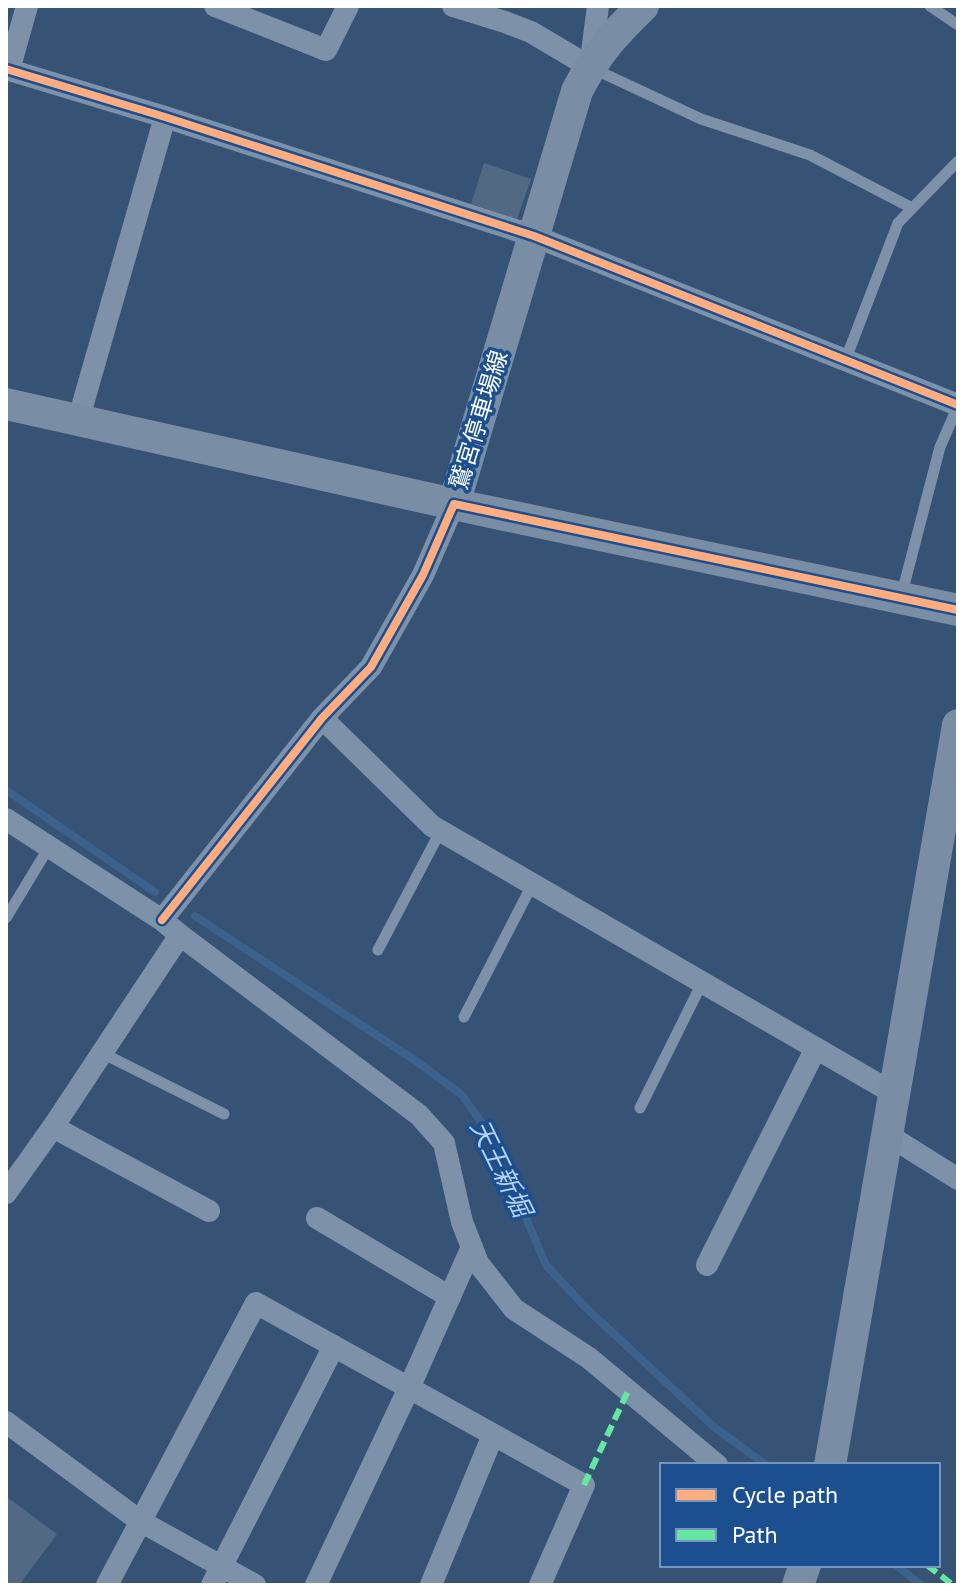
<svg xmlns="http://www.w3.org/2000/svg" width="964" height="1591" viewBox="0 0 964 1591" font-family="'PT Sans','Noto Sans JP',sans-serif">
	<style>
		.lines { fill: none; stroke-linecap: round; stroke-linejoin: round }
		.stream { stroke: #3b618d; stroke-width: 8 }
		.building { fill: #526984 }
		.lane { stroke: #7d92a8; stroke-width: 11 }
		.street { stroke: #7d92a8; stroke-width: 22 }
		.secondary { stroke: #798da4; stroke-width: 32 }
		.quiet { stroke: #66e7a1; stroke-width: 6; stroke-dasharray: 12 6; stroke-linecap: butt }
		.cycleway-casing { stroke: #1b4f8f; stroke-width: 13 }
		.cycleway { stroke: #ffac80; stroke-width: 8 }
		.labels { text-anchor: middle; stroke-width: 7; stroke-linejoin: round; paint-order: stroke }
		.street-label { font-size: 24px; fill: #fff; stroke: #1b4f8f }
		.water-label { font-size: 26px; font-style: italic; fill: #b5d3f5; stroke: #1b4f8f }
	</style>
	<rect width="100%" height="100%" fill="#365274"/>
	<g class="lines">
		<path class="stream" d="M 6,790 L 155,892
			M 195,916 L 416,1061 L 462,1095 L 491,1136 L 546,1265 L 586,1308 L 714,1427 L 766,1465
			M 896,1565 L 921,1585"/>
	</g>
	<path class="building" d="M 484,163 L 531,179 L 517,219 L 471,204 Z
		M 6,1496 L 57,1534 L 19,1585 L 6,1585 Z"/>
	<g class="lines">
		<path class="lane" d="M 930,6 L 958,25
			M 594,69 L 701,119 L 810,155 L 912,208
			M 845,361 L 898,223 L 958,161
			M 901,597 L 940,447 L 958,406
			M 6,918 L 49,847
			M 378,950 L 440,832
			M 464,1017 L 532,885
			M 102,1053 L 224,1114
			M 640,1108 L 702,983"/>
		<path class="street" d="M 215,6 L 326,50 L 348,6
			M 453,6 L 505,22 L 531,32 L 590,67 L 598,6
			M 6,69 L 165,117 L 534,236 L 958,405
			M 9,70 L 27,6
			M 78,421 L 165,117
			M 322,718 L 432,826 L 895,1094
			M 6,819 L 162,920 L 180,935 L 419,1115 L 444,1143 L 462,1222 L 478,1263 L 514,1309 L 589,1358 L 717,1465
			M 162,920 L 322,718 L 371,667 L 423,575 L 454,504
			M 53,1127 L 209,1211
			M 888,1135 L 958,1179
			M 6,1193 L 53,1127 L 180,935
			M 317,1218 L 450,1297
			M 707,1265 L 816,1048
			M 6,1422 L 140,1521 L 255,1585
			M 107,1585 L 256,1303 L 584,1485 L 540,1585
			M 212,1585 L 334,1346
			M 316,1585 L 409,1388 L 472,1247
			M 431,1585 L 493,1435"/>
		<path class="secondary" d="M 6,404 L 476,509 L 958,610
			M 454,504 L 577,91 C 596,54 613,35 643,6
			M 830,1465 L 958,725
			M 798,1585 L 805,1565"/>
		<path class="quiet" d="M 584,1485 L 628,1391
			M 927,1565 L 953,1585"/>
		<defs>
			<path id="cycleway" d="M 6,69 L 165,117 L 534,236 L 958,405
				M 162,920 L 322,718 L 371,667 L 423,575 L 454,504 L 958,610"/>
		</defs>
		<use href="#cycleway" class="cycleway-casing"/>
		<use href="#cycleway" class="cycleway"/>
	</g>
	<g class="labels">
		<g class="street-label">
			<text transform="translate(479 420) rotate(-73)" y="8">鷲宮停車場線</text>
		</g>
		<g class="water-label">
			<text transform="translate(501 1168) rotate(64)" y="9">天王新堀</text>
		</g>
	</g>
	<rect width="964" height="1591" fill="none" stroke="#ffffff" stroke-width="16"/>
	<rect x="660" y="1463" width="280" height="104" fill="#1b4f8f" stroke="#7695bc" stroke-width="2"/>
	<rect x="676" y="1489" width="40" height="12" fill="#ffac80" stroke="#7695bc" stroke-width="2"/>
	<text x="732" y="1503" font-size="24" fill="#ffffff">Cycle path</text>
	<rect x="676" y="1529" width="40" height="12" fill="#66e7a1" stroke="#7695bc" stroke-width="2"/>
	<text x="732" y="1543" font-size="24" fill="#ffffff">Path</text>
</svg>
